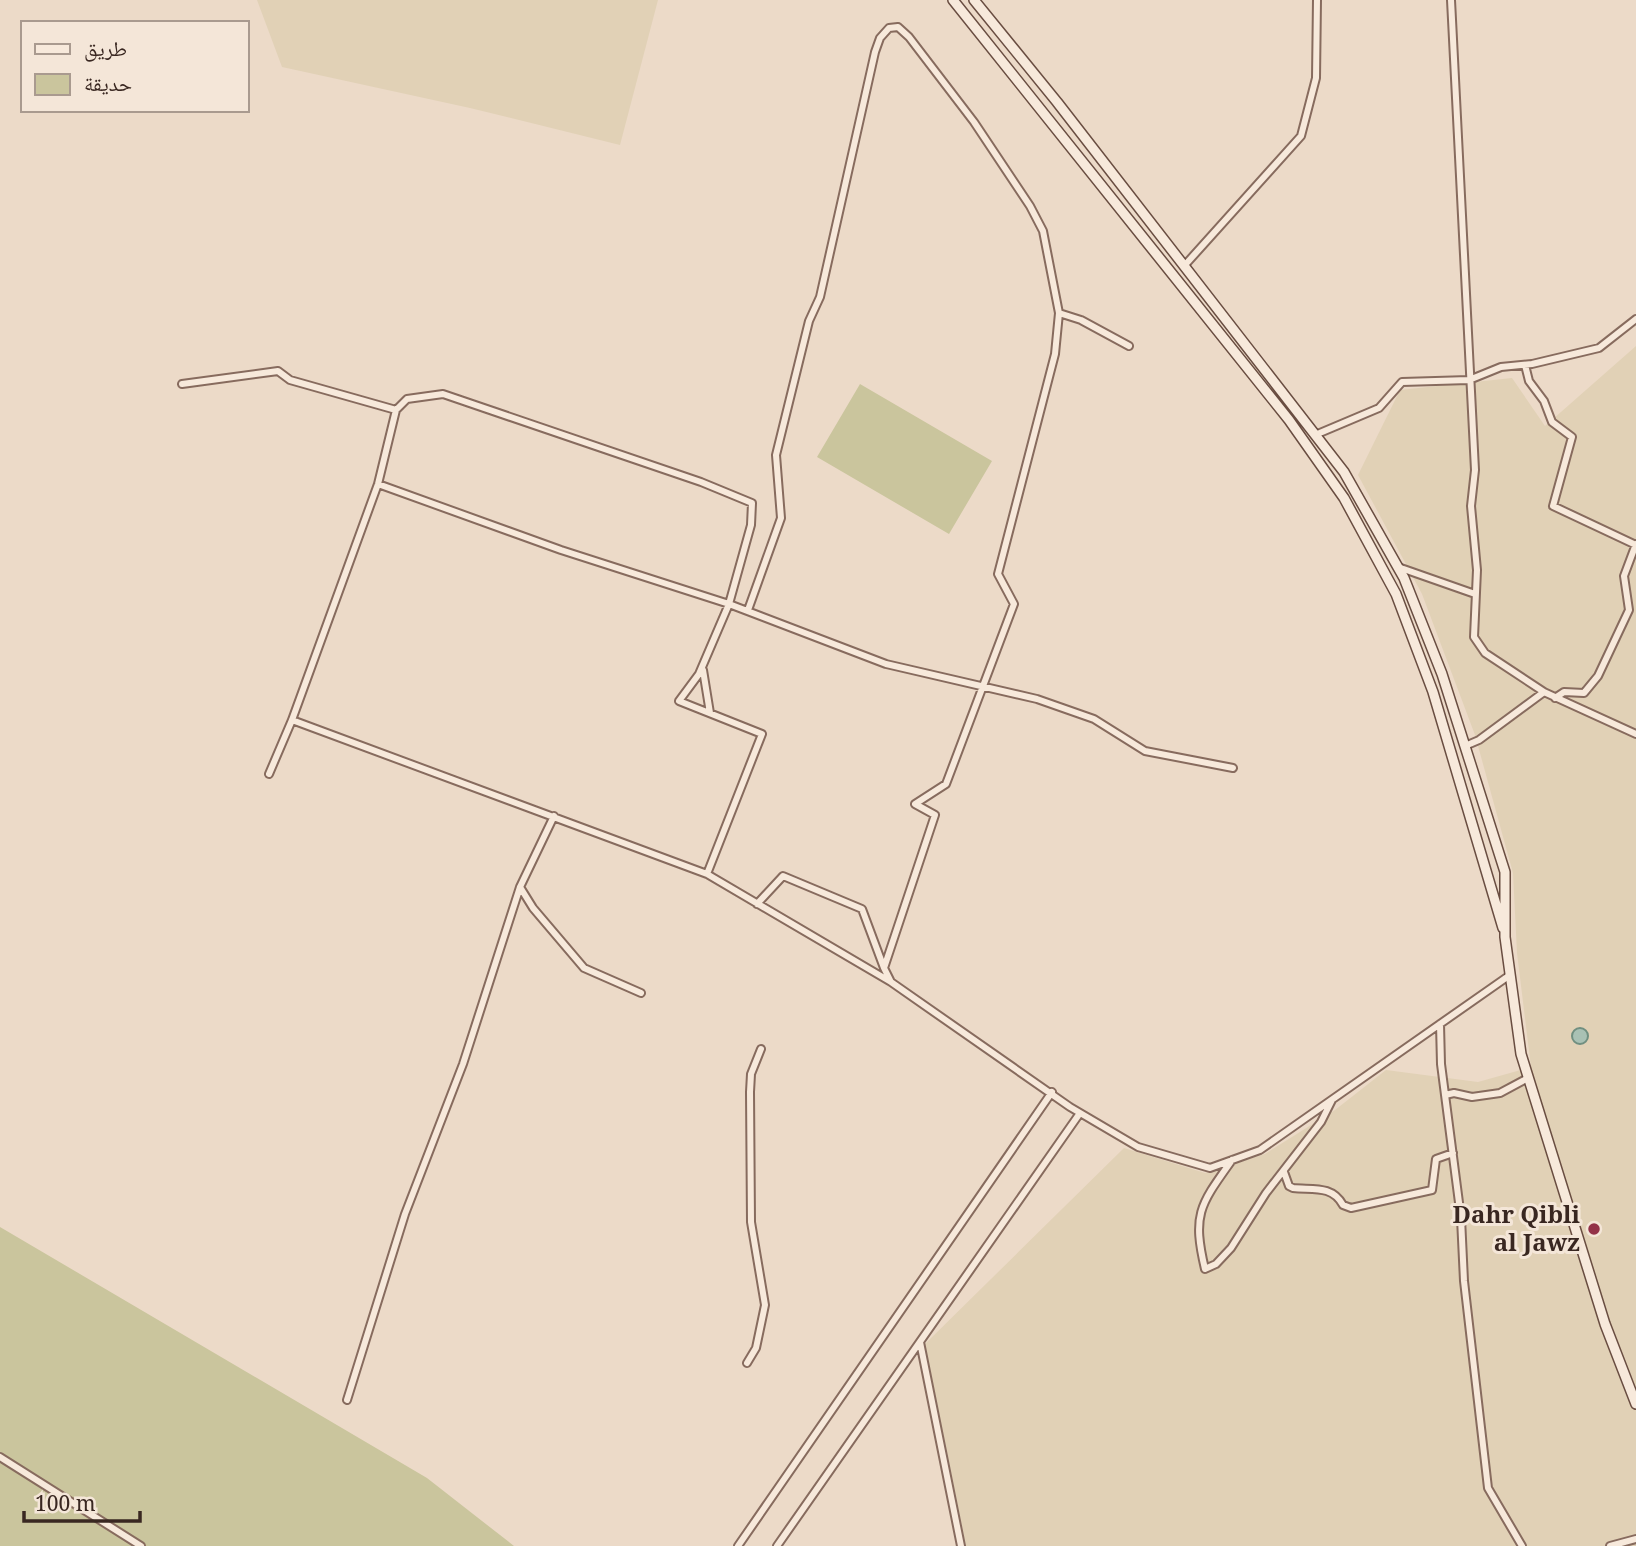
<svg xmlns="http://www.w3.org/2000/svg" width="1636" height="1546" viewBox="0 0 1636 1546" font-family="'Noto Serif','Noto Naskh Arabic',serif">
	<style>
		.farmland { fill: #e1d1b6 }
		.green { fill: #cac59d }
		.water { fill: #a9c1b4; stroke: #708f80; stroke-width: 2 }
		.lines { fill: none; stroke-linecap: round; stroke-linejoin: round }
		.street-casing { stroke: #876b5e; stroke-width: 10 }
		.secondary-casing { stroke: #694d41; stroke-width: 12 }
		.street { stroke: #f7e9db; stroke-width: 6 }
		.secondary { stroke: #f7e9db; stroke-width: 9 }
		.poi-dot { fill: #933248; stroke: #f4e6d8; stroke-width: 2.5 }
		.labels { text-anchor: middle; stroke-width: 6; stroke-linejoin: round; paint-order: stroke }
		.poi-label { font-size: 24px; font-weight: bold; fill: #392721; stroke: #f4e6d8; text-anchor: end }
	</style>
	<rect width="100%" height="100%" fill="#ecdac8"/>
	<path class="farmland" d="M 257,0 L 658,0 L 620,145 L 470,108 L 282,67 Z
		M 1636,346 L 1636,1546 L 966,1546 L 925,1344 L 1124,1148 L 1205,1173 L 1265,1154 L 1335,1110 L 1386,1070 L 1478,1082 L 1531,1067 L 1517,953 L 1513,873 L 1475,735 L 1422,594 L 1358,475 L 1400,390 L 1512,378 L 1545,426 Z"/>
	<path class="green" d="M 860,384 L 992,461 L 949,534 L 817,457 Z
		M 0,1227 L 427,1478 L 514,1546 L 0,1546 Z"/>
	<path class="water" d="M1572 1036a8 8 0 1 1 16 0a8 8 0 1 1-16 0Z"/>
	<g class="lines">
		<defs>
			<path id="street" d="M 1451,0 L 1475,470 L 1471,506 L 1477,570 L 1474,637 L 1485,653 L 1544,692
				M 1185,265 L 1301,136 L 1316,78 L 1317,0
				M 1525,365 L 1529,381 L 1544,401 L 1552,422 L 1572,437 L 1553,506 L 1636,545
				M 182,384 L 278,371 L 290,380 L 396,410
				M 1315,435 L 1379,408 L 1402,382 L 1469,380 L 1501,367 L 1532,364 L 1599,348 L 1636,319
				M 1398,567 L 1475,594
				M 748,610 L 781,518 L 776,455 L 809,321 L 820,297 L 875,52 L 880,38 L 889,28 L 898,27 L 909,37 L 974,122 L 1030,206 L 1043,231 L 1059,313 L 1081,320 L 1129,346
				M 703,670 L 710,713
				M 1555,698 L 1564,692 L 1584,693 L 1598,676 L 1629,610 L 1624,576 L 1636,544
				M 292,720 L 707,874 L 891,982 L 1070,1107 L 1138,1147 L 1210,1168 L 1260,1150 L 1510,975
				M 1465,746 L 1479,740 L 1544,692 L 1636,734
				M 269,774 L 292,720 L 378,484 L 396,410 L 407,399 L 443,394 L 701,482 L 752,503 L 751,525 L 729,604 L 561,550 L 378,484
				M 707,874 L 762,734 L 679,701 L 699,674 L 729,604 L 886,664 L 1037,699 L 1094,719 L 1145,751 L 1233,768
				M 520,887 L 533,908 L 584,968 L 641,993
				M 757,904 L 783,876 L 862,909 L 884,968
				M 890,980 L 884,968 L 935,815 L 915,804 L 946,784 L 1014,604 L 998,574 L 1055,354 L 1059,313
				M 1440,1024 L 1441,1064 L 1461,1218 L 1464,1281 L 1488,1488 L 1522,1546
				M 1445,1095 L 1454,1093 L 1472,1097 L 1500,1093 L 1528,1078
				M 1232,1160 C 1200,1205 1192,1214 1205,1269 L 1216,1264 L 1231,1248 L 1266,1193 L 1321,1122 L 1332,1100
				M 1284,1172 L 1289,1186 L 1293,1188 C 1313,1190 1332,1185 1343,1205 L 1351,1208 L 1432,1190 L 1436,1159 L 1453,1153
				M 920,1342 L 961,1546
				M 747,1363 L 756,1348 L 765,1305 L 751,1222 L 750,1092 L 751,1074 L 761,1049
				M 347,1400 L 405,1214 L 463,1064 L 520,887 L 554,816
				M 0,1457 L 141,1546
				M 738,1546 L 1052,1092
				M 777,1546 L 1080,1113
				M 1610,1546 L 1636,1539"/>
			<path id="secondary" d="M 953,0 L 1289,420 L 1344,498 L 1396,594 L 1433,692 L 1503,928
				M 974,0 L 1057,102 L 1344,472 L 1404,578 L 1442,674 L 1505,872 L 1505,937 L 1521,1054 L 1605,1324 L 1636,1404"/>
		</defs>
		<use href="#street" class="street-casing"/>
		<use href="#secondary" class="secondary-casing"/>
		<use href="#street" class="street"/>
		<use href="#secondary" class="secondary"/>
	</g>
	<circle class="poi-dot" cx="1594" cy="1229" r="7"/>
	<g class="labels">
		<g class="poi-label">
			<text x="1580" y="1223">Dahr Qibli<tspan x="1580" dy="28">al Jawz</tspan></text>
		</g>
	</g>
	<rect x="21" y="21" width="228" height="91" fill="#f4e6d8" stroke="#a99a8f" stroke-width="2"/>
	<rect x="35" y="44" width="35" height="10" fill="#f7e9db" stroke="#a99a8f" stroke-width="2"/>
	<text x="84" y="56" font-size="21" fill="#392721">طريق</text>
	<rect x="35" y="74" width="35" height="21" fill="#cac59d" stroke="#a99a8f" stroke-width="2"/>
	<text x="84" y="91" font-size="21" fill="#392721">حديقة</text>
	<path d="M24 1511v10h116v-10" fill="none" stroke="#392721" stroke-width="3.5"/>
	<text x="35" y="1511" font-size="21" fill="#392721" stroke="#f4e6d8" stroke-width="5" paint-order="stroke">100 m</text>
</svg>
